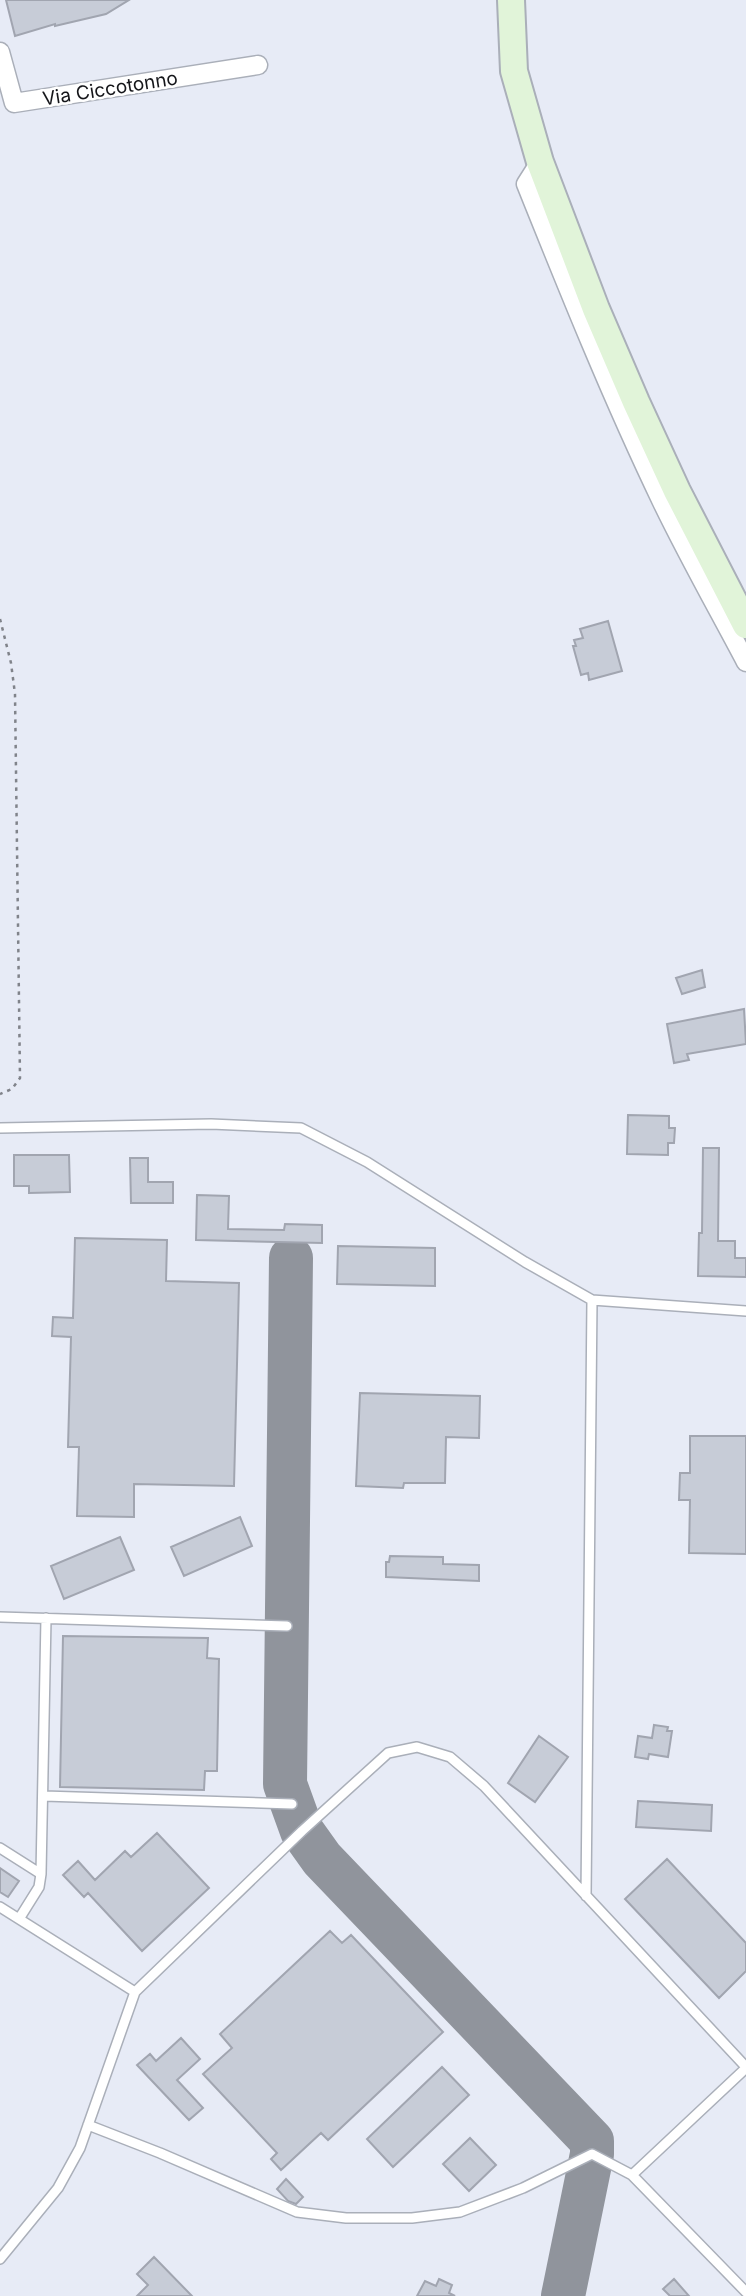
<svg xmlns="http://www.w3.org/2000/svg" width="746" height="2296" viewBox="0 0 746 2296" font-family="Inter,sans-serif">
	<style>
		.lines { fill: none; stroke-linecap: round; stroke-linejoin: round }
		.taxiway { stroke: #90949c; stroke-width: 44 }
		.building { fill: #c7ccd7; stroke: #a1a5b0; stroke-width: 2 }
		.lane-casing { stroke: #aaafb9; stroke-width: 12 }
		.street-casing { stroke: #aaafb9; stroke-width: 21 }
		.secondary-casing { stroke: #aaafb9; stroke-width: 30 }
		.path { stroke: #80838a; stroke-width: 2.5; stroke-dasharray: 3.5 5; stroke-linecap: butt }
		.lane { stroke: #fff; stroke-width: 9 }
		.street { stroke: #fff; stroke-width: 18 }
		.secondary { stroke: #e1f4d9; stroke-width: 26 }
		.labels { text-anchor: middle; stroke-width: 5; stroke-linejoin: round; paint-order: stroke }
		.street-label { font-size: 19px; fill: #15161a; stroke: #fff }
	</style>
	<rect width="100%" height="100%" fill="#e7ebf6"/>
	<g class="lines">
		<path class="taxiway" d="M 291,1258 L 285,1784 L 302,1831 L 322,1859 L 592,2141 L 592,2154 L 563,2296"/>
	</g>
	<path class="building" d="M 6,0 L 129,0 L 106,14 L 55,26 L 55,24 L 15,36 Z
		M 608,621 L 622,671 L 589,680 L 588,673 L 581,675 L 573,646 L 576,646 L 574,640 L 583,638 L 580,629 Z
		M 702,970 L 705,987 L 682,994 L 676,978 Z
		M 744,1009 L 746,1044 L 687,1054 L 689,1060 L 674,1063 L 667,1024 Z
		M 628,1115 L 669,1116 L 669,1128 L 675,1128 L 674,1143 L 668,1143 L 668,1155 L 627,1154 Z
		M 703,1148 L 719,1148 L 718,1241 L 735,1241 L 735,1258 L 746,1258 L 746,1277 L 698,1276 L 699,1233 L 702,1233 Z
		M 14,1155 L 69,1155 L 70,1192 L 29,1193 L 29,1186 L 14,1186 Z
		M 130,1158 L 148,1158 L 148,1182 L 173,1182 L 173,1203 L 131,1203 Z
		M 197,1195 L 229,1196 L 228,1229 L 284,1230 L 285,1224 L 322,1225 L 322,1243 L 196,1240 Z
		M 75,1238 L 167,1240 L 166,1281 L 239,1283 L 234,1486 L 134,1484 L 134,1517 L 77,1516 L 79,1447 L 68,1447 L 71,1337 L 52,1336 L 53,1317 L 73,1318 Z
		M 338,1246 L 435,1248 L 435,1286 L 337,1284 Z
		M 360,1393 L 480,1396 L 479,1438 L 446,1437 L 445,1483 L 404,1483 L 403,1488 L 356,1486 Z
		M 690,1436 L 746,1436 L 746,1554 L 689,1553 L 690,1500 L 679,1500 L 680,1473 L 690,1473 Z
		M 240,1517 L 252,1546 L 184,1576 L 171,1547 Z
		M 120,1537 L 134,1570 L 64,1599 L 51,1566 Z
		M 390,1556 L 443,1557 L 443,1564 L 479,1565 L 479,1581 L 386,1577 L 386,1562 L 389,1562 Z
		M 63,1636 L 208,1638 L 207,1658 L 219,1659 L 217,1771 L 205,1771 L 204,1790 L 60,1787 Z
		M 654,1725 L 668,1727 L 667,1731 L 672,1731 L 668,1757 L 649,1754 L 648,1759 L 635,1757 L 638,1736 L 652,1738 Z
		M 539,1736 L 568,1757 L 535,1802 L 508,1783 Z
		M 638,1801 L 712,1805 L 711,1831 L 636,1827 Z
		M 157,1833 L 209,1888 L 142,1951 L 88,1893 L 84,1897 L 63,1875 L 78,1861 L 95,1880 L 125,1851 L 131,1857 Z
		M 667,1859 L 746,1943 L 746,1971 L 719,1998 L 625,1899 Z
		M 0,1868 L 19,1881 L 8,1897 L 0,1892 Z
		M 330,1931 L 342,1943 L 351,1935 L 443,2032 L 328,2140 L 321,2133 L 281,2170 L 271,2159 L 277,2153 L 203,2074 L 232,2048 L 220,2034 Z
		M 181,2038 L 200,2059 L 177,2080 L 203,2108 L 189,2120 L 137,2065 L 150,2054 L 156,2061 Z
		M 442,2067 L 469,2095 L 393,2167 L 367,2139 Z
		M 470,2138 L 496,2165 L 469,2191 L 443,2164 Z
		M 286,2179 L 303,2197 L 296,2204 L 288,2201 L 277,2189 Z
		M 154,2257 L 192,2296 L 137,2296 L 148,2285 L 137,2274 Z
		M 439,2279 L 452,2285 L 449,2293 L 455,2296 L 417,2296 L 425,2281 L 436,2286 Z
		M 674,2279 L 689,2296 L 670,2296 L 663,2289 Z"/>
	<g class="lines">
		<defs>
			<path id="lane" d="M 0,1128 L 211,1124 L 301,1128 L 367,1162 L 525,1262 L 592,1300 L 746,1311
				M 0,1617 L 287,1626
				M 44,1796 L 292,1804
				M 0,1848 L 41,1874
				M 586,1896 L 592,1300
				M 0,1907 L 135,1992
				M 19,1919 L 39,1887 L 41,1874 L 46,1618
				M 88,2125 L 160,2153 L 297,2212 L 346,2218 L 412,2218 L 460,2212 L 523,2188 L 592,2154 L 632,2175 L 746,2068
				M 632,2175 L 746,2292
				M 0,2259 L 58,2188 L 80,2148 L 135,1992 L 302,1831 L 388,1753 L 417,1747 L 450,1757 L 484,1786 L 746,2067"/>
			<path id="street" d="M 0,52 L 14,103 L 258,65
				M 540,162 L 526,184 C 569,291 612,398 662,502 C 688,556 718,609 746,662"/>
			<path id="secondary" d="M 511,0 L 514,71 L 540,162 L 596,309 L 636,402 L 677,491 L 746,625"/>
		</defs>
		<use href="#lane" class="lane-casing"/>
		<use href="#street" class="street-casing"/>
		<use href="#secondary" class="secondary-casing"/>
		<path class="path" d="M 0,619 L 11,663 L 15,694 L 20,1078 L 12,1089 L 0,1094"/>
		<use href="#lane" class="lane"/>
		<use href="#street" class="street"/>
		<use href="#secondary" class="secondary"/>
	</g>
	<g class="labels">
		<g class="street-label">
			<text transform="translate(110 88) rotate(-9)" y="7">Via Ciccotonno</text>
		</g>
	</g>
</svg>
